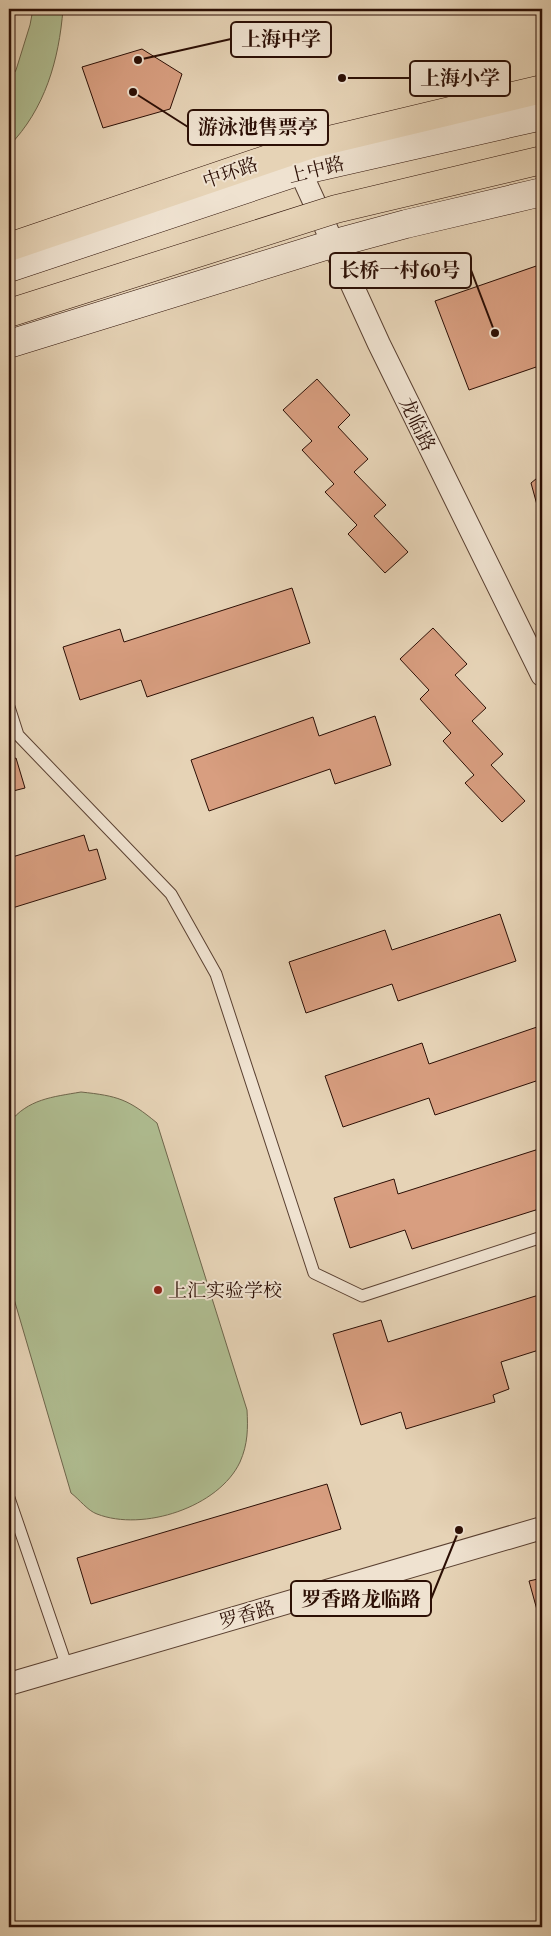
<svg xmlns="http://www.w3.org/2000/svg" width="551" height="1936" viewBox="0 0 551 1936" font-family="'EB Garamond','Noto Serif SC',serif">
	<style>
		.green { fill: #b0be92; stroke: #6e664c }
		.building { fill: #d89e80; stroke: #2c0f05 }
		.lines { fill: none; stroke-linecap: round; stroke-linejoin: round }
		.lane-casing { stroke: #5a4031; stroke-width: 13 }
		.street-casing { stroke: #5a4031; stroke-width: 24 }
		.secondary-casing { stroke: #2c0f05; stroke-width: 29 }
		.highway-casing { stroke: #2c0f05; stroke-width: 29 }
		.lane { stroke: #efe2d0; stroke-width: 11 }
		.street { stroke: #efe2d0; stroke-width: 22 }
		.secondary { stroke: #efe2d0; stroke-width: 28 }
		.highway { stroke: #e6d3b6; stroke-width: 28 }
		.highway-bridge-casing { stroke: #2c0f05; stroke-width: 29; stroke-linecap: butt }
		.highway-bridge { stroke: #e6d3b6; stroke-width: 28 }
		.poi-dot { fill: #8f2418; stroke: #efe2d0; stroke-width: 2 }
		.labels { text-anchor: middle; stroke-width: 4; stroke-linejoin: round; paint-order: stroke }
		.street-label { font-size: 19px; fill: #2c0f05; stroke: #efe2d0 }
		.poi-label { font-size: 19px; fill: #2c0f05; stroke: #efe2d0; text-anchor: start }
		.leader { fill: none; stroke: #2c0f05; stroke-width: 2 }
		.callout-dot { fill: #2c0f05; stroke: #efe2d0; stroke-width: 2 }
		.callout { fill: #efe2d0; stroke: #2c0f05; stroke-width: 2 }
		.callout-label { font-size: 20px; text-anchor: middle; font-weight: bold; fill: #2c0f05 }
	</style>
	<rect width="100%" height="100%" fill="#e6d3b6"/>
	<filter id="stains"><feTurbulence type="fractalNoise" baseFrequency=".004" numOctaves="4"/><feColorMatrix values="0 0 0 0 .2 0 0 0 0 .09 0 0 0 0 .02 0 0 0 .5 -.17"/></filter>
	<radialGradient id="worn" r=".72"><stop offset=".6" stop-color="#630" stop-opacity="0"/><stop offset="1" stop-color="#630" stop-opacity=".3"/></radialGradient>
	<path class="green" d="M 33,9 L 63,9 C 59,60 45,109 9,146 L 9,82 L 16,70 L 30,25 Z
		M 81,1092 C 118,1096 128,1099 157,1123 L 247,1410 C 248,1428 248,1444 240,1462 C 219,1507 143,1532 97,1514 C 88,1511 79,1499 71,1493 L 9,1282 L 9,1123 C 28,1099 52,1097 81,1092 Z"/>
	<path class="building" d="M 142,49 L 182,74 L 170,109 L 103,128 L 82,67 Z
		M 542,264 L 542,365 L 469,390 L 435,301 Z
		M 317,379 L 350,415 L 338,427 L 368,459 L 354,472 L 386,505 L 374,516 L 408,552 L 385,573 L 348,534 L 357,525 L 325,492 L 334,484 L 302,450 L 312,441 L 283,410 Z
		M 542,474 L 542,523 L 531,483 Z
		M 292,588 L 310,643 L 147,697 L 141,680 L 80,700 L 63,647 L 120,629 L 124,642 Z
		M 433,628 L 467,664 L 455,675 L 486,708 L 472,721 L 503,754 L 491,765 L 525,801 L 502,822 L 465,783 L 474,775 L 443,741 L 451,733 L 420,699 L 429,690 L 400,659 Z
		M 375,716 L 391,765 L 335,784 L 330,769 L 209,811 L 191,760 L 313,717 L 319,736 Z
		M 16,758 L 25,788 L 9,792 L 9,760 Z
		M 84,835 L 89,851 L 97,849 L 106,879 L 9,909 L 9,858 Z
		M 500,914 L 516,961 L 398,1001 L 392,984 L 306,1013 L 289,962 L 385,930 L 392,950 Z
		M 537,1027 L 542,1042 L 542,1079 L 435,1115 L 429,1098 L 343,1127 L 325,1076 L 422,1043 L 429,1064 Z
		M 542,1148 L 542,1208 L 412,1249 L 405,1230 L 350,1248 L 334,1198 L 394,1179 L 398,1194 Z
		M 542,1294 L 542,1349 L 501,1362 L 509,1389 L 493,1395 L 495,1402 L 406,1429 L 401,1412 L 361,1425 L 333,1334 L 381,1320 L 388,1342 Z
		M 327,1484 L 341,1529 L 91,1604 L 77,1558 Z
		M 542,1578 L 542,1628 L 529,1581 Z"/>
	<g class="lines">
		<defs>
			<path id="lane" d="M 9,707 L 18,735 L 171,894 L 216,974 L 314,1273 L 362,1296 L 542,1237
				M 9,1498 L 67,1667"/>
			<path id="street" d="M 300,171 L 379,344 L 542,675
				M 9,1684 L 542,1528"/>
			<path id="secondary" d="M 9,268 L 300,171 L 542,116
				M 9,344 L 332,244 L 406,224 L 542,192"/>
			<path id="highway" d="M 9,247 L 312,144 L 542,89"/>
		</defs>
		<use href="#lane" class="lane-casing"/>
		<use href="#street" class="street-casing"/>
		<use href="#secondary" class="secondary-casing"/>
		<use href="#highway" class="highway-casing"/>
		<use href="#lane" class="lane"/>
		<use href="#street" class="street"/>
		<use href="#secondary" class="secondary"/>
		<use href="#highway" class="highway"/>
		<defs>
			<path id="highway-bridge" d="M 9,313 L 336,209 L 542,160"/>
		</defs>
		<use href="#highway-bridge" class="highway-bridge-casing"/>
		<use href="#highway-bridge" class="highway-bridge"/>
	</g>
	<circle class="poi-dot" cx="158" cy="1290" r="5"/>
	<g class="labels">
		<g class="street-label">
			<text transform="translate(316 169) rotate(-14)" y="7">上中路</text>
			<text transform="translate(230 172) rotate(-19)" y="7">中环路</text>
			<text transform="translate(418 424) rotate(64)" y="7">龙临路</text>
			<text transform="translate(247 1614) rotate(-16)" y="7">罗香路</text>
		</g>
		<g class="poi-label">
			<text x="168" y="1297">上汇实验学校</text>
		</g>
	</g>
	<path class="leader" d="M138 60L231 39M342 78L410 78M133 92L188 127M495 333L471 270M459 1530L431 1599"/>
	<g class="callout-dot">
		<circle cx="138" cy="60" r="5"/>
		<circle cx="342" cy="78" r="5"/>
		<circle cx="133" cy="92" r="5"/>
		<circle cx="495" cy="333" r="5"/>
		<circle cx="459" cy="1530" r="5"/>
	</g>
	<g class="callout">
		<rect x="231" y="22" width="100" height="35" rx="5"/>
		<rect x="410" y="61" width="100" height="35" rx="5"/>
		<rect x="188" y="110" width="140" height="35" rx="5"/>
		<rect x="330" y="253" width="141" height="35" rx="5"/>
		<rect x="291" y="1581" width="140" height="35" rx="5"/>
	</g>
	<g class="callout-label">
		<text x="281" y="46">上海中学</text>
		<text x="460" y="85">上海小学</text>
		<text x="258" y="134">游泳池售票亭</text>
		<text x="400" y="277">长桥一村60号</text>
		<text x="361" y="1606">罗香路龙临路</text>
	</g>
	<rect width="551" height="1936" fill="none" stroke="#e6d3b6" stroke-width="30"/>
	<rect x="10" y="10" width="531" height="1916" fill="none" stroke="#2c0f05" stroke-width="2.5"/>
	<rect x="15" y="15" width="521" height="1906" fill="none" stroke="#2c0f05"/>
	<rect width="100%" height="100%" filter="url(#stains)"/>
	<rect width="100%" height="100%" fill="url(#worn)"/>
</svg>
